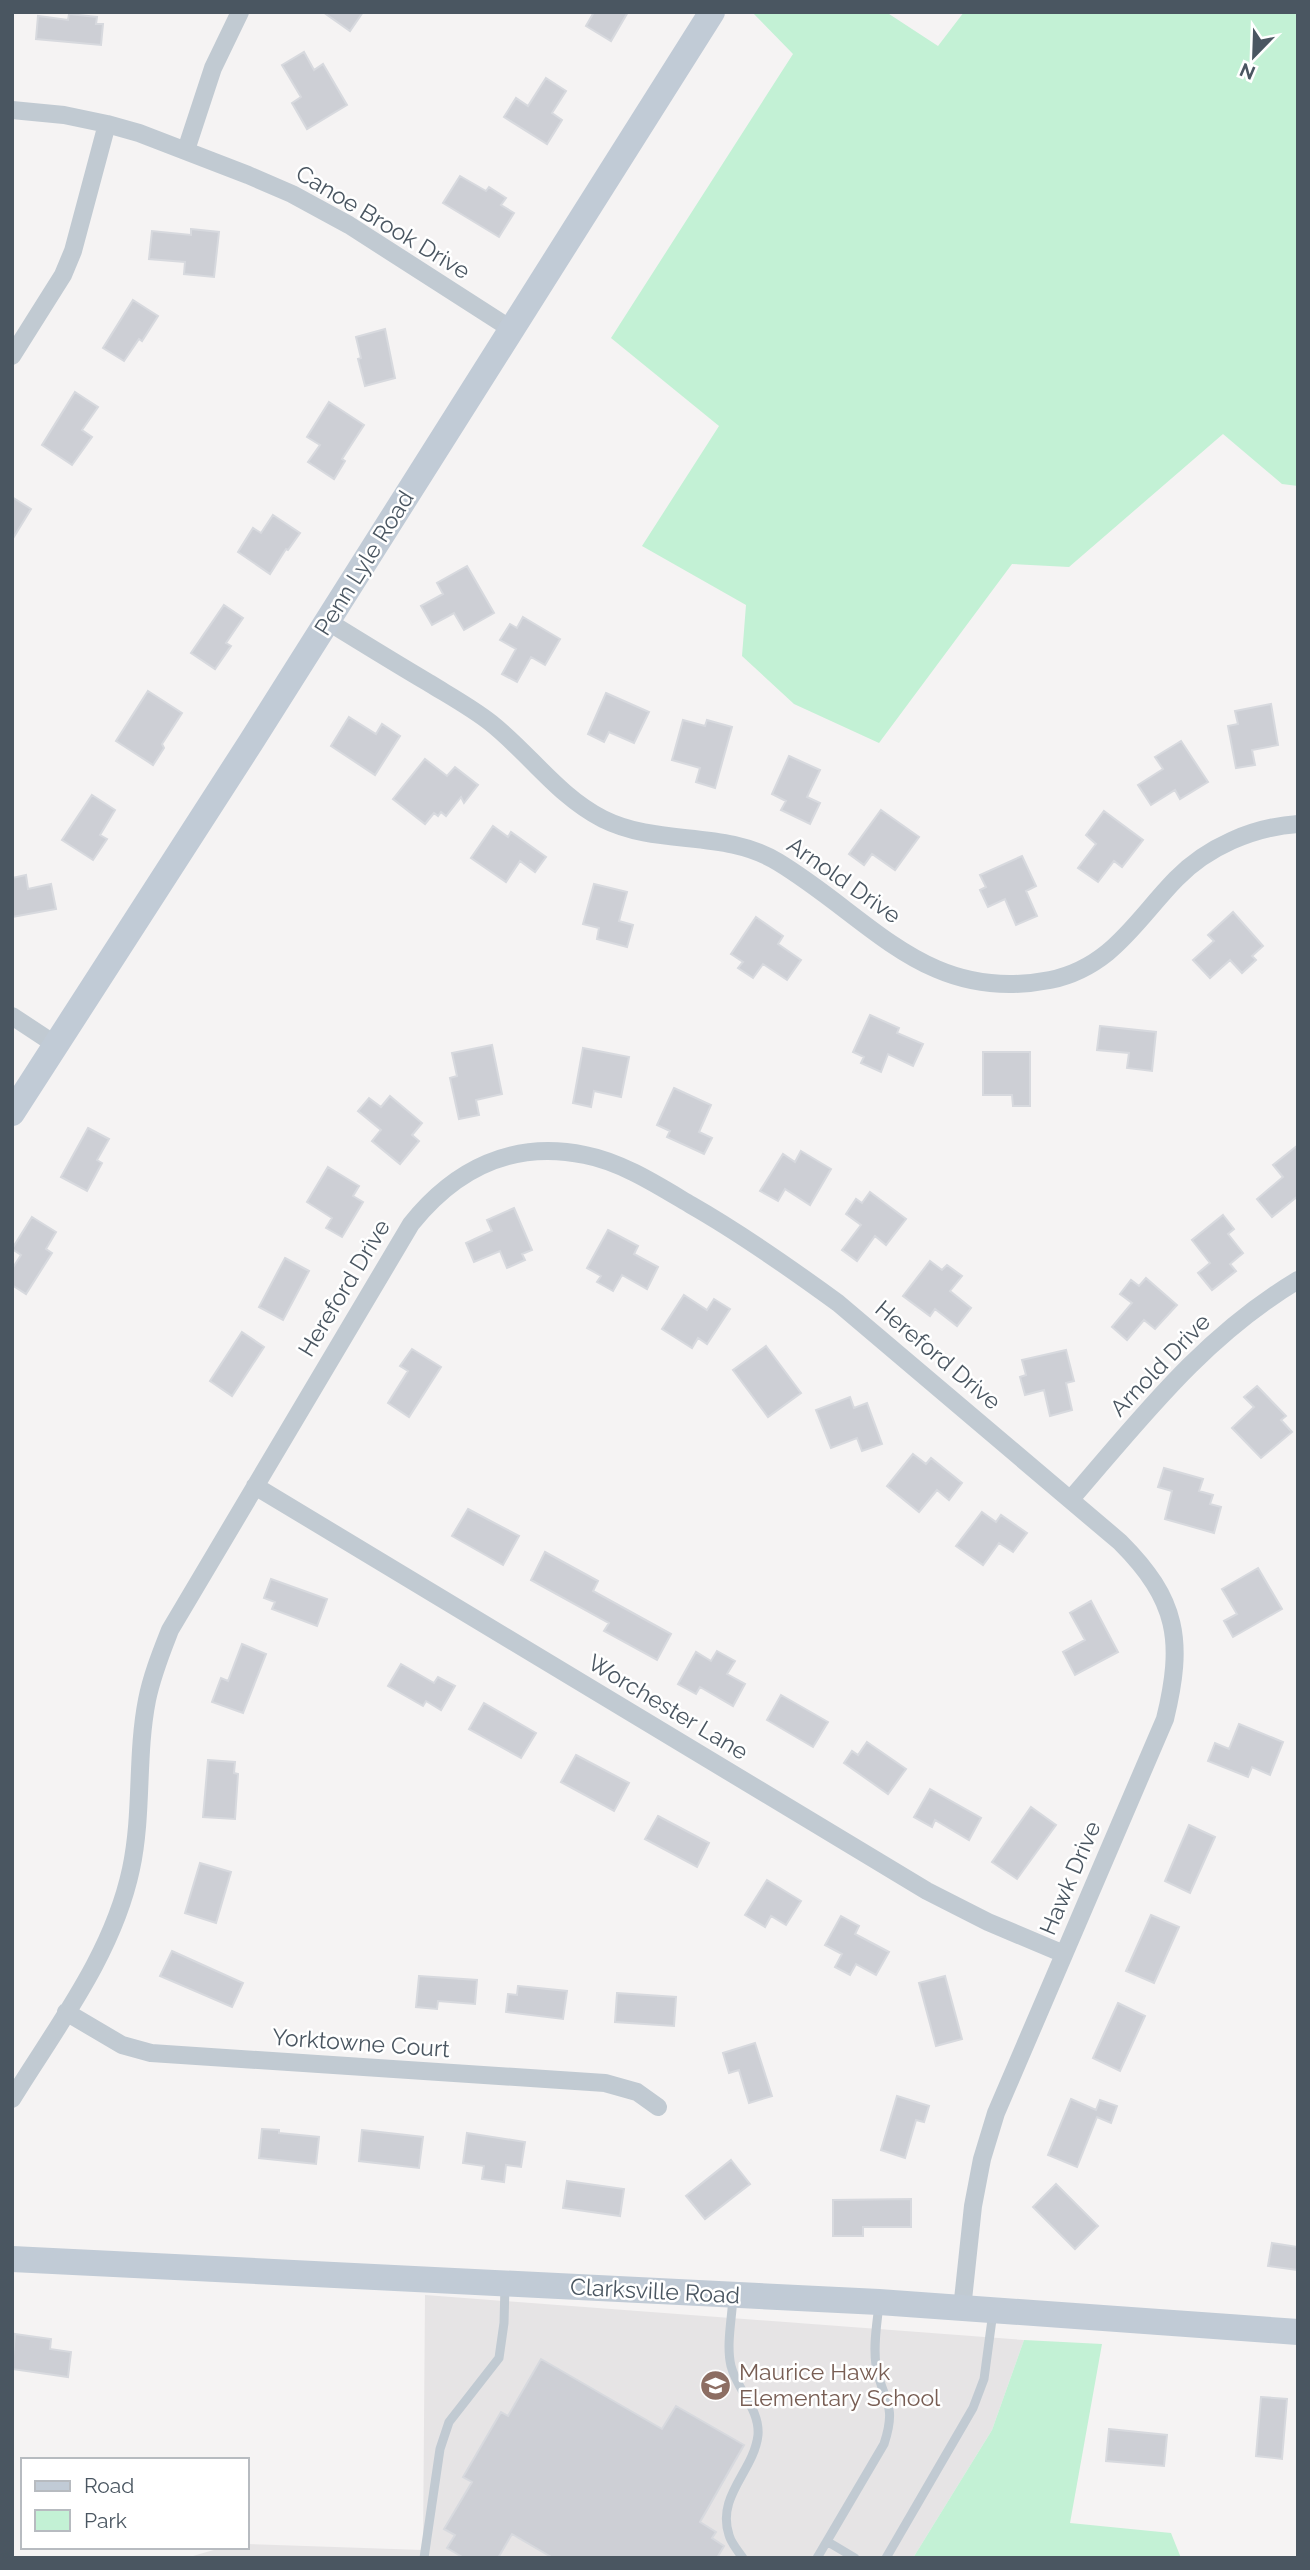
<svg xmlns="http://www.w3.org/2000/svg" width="1310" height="2570" viewBox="0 0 1310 2570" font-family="Raleway,sans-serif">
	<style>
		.education { fill: #e6e4e5 }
		.green { fill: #c3f1d5 }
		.building { fill: #cdcfd5; stroke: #d7d9de; stroke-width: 2 }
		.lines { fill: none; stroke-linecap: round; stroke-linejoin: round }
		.lane { stroke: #c1cad2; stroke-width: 9 }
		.street { stroke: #c1cad2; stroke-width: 18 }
		.secondary { stroke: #c1cbd6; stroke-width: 26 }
		.labels { text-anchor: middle; stroke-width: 5; stroke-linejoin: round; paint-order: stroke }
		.street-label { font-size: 23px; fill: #4a5661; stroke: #fff }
		.education-label { font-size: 23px; fill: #785e54; stroke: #fff; text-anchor: start }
	</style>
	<rect width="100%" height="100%" fill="#f5f3f3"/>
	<path class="education" d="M 425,2295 L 1024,2340 L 992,2430 L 913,2558 L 186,2558 L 224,2547 L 247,2547 L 247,2544 L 423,2550 Z"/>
	<path class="green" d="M 752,12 L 886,12 L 938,46 L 964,12 L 1298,12 L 1298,486 L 1282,484 L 1223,434 L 1069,567 L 1012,564 L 879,743 L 794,704 L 742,656 L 746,605 L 642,546 L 719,426 L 611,338 L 793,54 Z
		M 1024,2340 L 1102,2344 L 1070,2523 L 1171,2533 L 1181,2558 L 913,2558 L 992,2430 Z"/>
	<path class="building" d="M 323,12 L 363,12 L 350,31 Z
		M 594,12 L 628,12 L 611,41 L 586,26 Z
		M 69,14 L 97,17 L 96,24 L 103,24 L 101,45 L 36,39 L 38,16 L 68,20 Z
		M 304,52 L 314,70 L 323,64 L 347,105 L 307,129 L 292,103 L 301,97 L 282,65 Z
		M 546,78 L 566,91 L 552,113 L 562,120 L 547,144 L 504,117 L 516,98 L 528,106 Z
		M 460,176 L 486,191 L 489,187 L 506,198 L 501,205 L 514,213 L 499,237 L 443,203 Z
		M 191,229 L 219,232 L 214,277 L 184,274 L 185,262 L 149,259 L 152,231 L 191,235 Z
		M 133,300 L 158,316 L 142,341 L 139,339 L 124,361 L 103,348 Z
		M 385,329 L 395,378 L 365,386 L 358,359 L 361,358 L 356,337 Z
		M 75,392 L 98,407 L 82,430 L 92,437 L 72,465 L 42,445 Z
		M 329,402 L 364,425 L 342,459 L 345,461 L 334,479 L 308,462 L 320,445 L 307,437 Z
		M 12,497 L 31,509 L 12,540 Z
		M 273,515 L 300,533 L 288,550 L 286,549 L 270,574 L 238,552 L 253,528 L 261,533 Z
		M 467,566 L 494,613 L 464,630 L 454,613 L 432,625 L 421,606 L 443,594 L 437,583 Z
		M 224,605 L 243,618 L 226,643 L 231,646 L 215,669 L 191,653 Z
		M 523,617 L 560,639 L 545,665 L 531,657 L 517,682 L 502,674 L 516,649 L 500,640 L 510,624 L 517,628 Z
		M 148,691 L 182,713 L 162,744 L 164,748 L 153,765 L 116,741 Z
		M 606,693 L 649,712 L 634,743 L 609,732 L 604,742 L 588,734 Z
		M 1271,704 L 1278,745 L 1252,750 L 1255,765 L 1236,768 L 1228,726 L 1238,724 L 1235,711 Z
		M 349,717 L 376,734 L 382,724 L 400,736 L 375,775 L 331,746 Z
		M 683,720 L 705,726 L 707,720 L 732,727 L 715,788 L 696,782 L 700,768 L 672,760 Z
		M 1181,741 L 1208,782 L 1180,799 L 1175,790 L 1151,805 L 1138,785 L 1163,769 L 1155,757 Z
		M 789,756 L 820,770 L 807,797 L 820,803 L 810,824 L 781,810 L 786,801 L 772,794 Z
		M 425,759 L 447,776 L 455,767 L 478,785 L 464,803 L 461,797 L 446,816 L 441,812 L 438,816 L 434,813 L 425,824 L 393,799 Z
		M 92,795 L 115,810 L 100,835 L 107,839 L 93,860 L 62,840 Z
		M 881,810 L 919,837 L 895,870 L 872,854 L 864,865 L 849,854 Z
		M 1104,811 L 1143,840 L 1122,867 L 1114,861 L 1098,882 L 1078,868 L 1096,844 L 1086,835 Z
		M 493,826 L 508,837 L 511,832 L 546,857 L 535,872 L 520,861 L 506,882 L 471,858 Z
		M 1022,856 L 1036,886 L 1026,891 L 1037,916 L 1016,925 L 1005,899 L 988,907 L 980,890 L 986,887 L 980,875 Z
		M 26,875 L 28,889 L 51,884 L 56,909 L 12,917 L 12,878 Z
		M 594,884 L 627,892 L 619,921 L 633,925 L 627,947 L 597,939 L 599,928 L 583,924 Z
		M 1233,912 L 1263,946 L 1252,956 L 1256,960 L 1242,973 L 1230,960 L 1210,978 L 1193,960 L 1214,941 L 1208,935 Z
		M 756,917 L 783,936 L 778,944 L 801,960 L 787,980 L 763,964 L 753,978 L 738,968 L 743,962 L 731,954 Z
		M 870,1015 L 899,1028 L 897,1033 L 923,1044 L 913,1066 L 888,1054 L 881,1072 L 861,1063 L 864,1057 L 853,1052 Z
		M 1100,1026 L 1156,1032 L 1152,1071 L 1127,1068 L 1129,1053 L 1097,1050 Z
		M 492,1045 L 502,1094 L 476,1100 L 479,1115 L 459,1119 L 450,1078 L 457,1076 L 452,1053 Z
		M 583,1048 L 629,1057 L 621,1097 L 594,1091 L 591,1107 L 573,1103 Z
		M 983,1052 L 1030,1052 L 1030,1106 L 1013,1106 L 1012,1095 L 983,1095 Z
		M 674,1088 L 711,1105 L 699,1132 L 712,1138 L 704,1154 L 667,1137 L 670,1131 L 657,1125 Z
		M 390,1096 L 422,1123 L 412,1135 L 419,1141 L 400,1164 L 372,1141 L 381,1130 L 358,1111 L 369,1098 L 381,1107 Z
		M 88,1128 L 109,1139 L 97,1160 L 102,1163 L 87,1191 L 61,1177 Z
		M 1298,1145 L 1298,1196 L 1272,1217 L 1257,1199 L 1283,1177 L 1273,1165 Z
		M 801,1151 L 831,1169 L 810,1205 L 785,1189 L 778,1201 L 760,1191 L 783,1154 L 795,1162 Z
		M 328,1167 L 359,1186 L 353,1196 L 363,1202 L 342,1237 L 326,1228 L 332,1218 L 307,1202 Z
		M 870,1192 L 906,1219 L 886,1245 L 875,1236 L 857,1261 L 842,1250 L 861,1225 L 846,1214 L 856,1199 L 862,1203 Z
		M 514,1208 L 532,1250 L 522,1254 L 525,1260 L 507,1268 L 500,1251 L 474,1262 L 466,1243 L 492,1231 L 487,1220 Z
		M 1223,1215 L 1234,1229 L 1228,1234 L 1243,1253 L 1230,1264 L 1236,1271 L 1212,1290 L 1198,1273 L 1210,1263 L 1192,1240 Z
		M 32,1217 L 56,1232 L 46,1249 L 52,1253 L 26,1294 L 12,1285 L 12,1269 L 21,1255 L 12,1249 Z
		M 608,1230 L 638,1246 L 634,1254 L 658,1267 L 647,1289 L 622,1275 L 613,1291 L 597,1282 L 601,1276 L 587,1268 Z
		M 285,1258 L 309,1271 L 283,1320 L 259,1307 Z
		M 930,1261 L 942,1270 L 947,1265 L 962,1276 L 950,1291 L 971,1308 L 957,1326 L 935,1309 L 930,1316 L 903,1296 Z
		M 1146,1278 L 1177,1305 L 1155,1329 L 1144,1320 L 1127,1340 L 1112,1327 L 1132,1303 L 1120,1294 L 1131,1280 L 1139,1286 Z
		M 684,1295 L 707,1310 L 714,1299 L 730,1309 L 707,1344 L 698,1338 L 692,1348 L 662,1329 Z
		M 242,1332 L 264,1347 L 232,1396 L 210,1381 Z
		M 766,1346 L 801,1393 L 768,1417 L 733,1370 Z
		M 412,1349 L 441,1367 L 409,1417 L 388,1403 L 408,1371 L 400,1366 Z
		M 1066,1350 L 1074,1381 L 1066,1383 L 1072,1410 L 1050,1416 L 1044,1390 L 1025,1395 L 1020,1377 L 1026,1375 L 1022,1360 Z
		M 1257,1386 L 1286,1416 L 1281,1420 L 1292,1432 L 1261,1458 L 1232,1428 L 1254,1407 L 1244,1397 Z
		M 850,1397 L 854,1408 L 867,1403 L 882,1444 L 862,1451 L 857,1438 L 831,1448 L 816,1410 Z
		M 913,1454 L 926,1464 L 931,1458 L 962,1483 L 949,1500 L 937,1490 L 919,1512 L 887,1486 Z
		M 1164,1468 L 1203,1479 L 1199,1491 L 1213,1495 L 1210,1504 L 1221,1507 L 1214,1533 L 1165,1519 L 1172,1491 L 1158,1487 Z
		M 468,1509 L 519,1536 L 503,1565 L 452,1536 Z
		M 982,1512 L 996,1522 L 1001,1515 L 1027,1533 L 1013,1552 L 999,1543 L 983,1565 L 956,1546 Z
		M 545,1552 L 598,1581 L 593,1591 L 671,1634 L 657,1660 L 604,1631 L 609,1623 L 531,1580 Z
		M 1258,1568 L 1282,1609 L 1233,1637 L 1224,1621 L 1237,1614 L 1222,1589 Z
		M 271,1579 L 327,1599 L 317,1626 L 272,1609 L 275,1602 L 264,1598 Z
		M 1091,1601 L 1118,1652 L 1075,1675 L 1063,1652 L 1085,1640 L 1070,1613 Z
		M 242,1644 L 266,1654 L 243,1713 L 212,1702 L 221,1678 L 228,1681 Z
		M 717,1651 L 735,1661 L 727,1674 L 745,1684 L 733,1706 L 700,1687 L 696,1694 L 678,1684 L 696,1652 L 711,1661 Z
		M 401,1664 L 434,1683 L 438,1677 L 455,1686 L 441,1710 L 426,1701 L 423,1706 L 388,1686 Z
		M 781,1695 L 828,1722 L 813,1747 L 767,1720 Z
		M 484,1703 L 536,1733 L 521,1758 L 469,1729 Z
		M 1239,1724 L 1283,1742 L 1270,1775 L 1252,1767 L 1248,1777 L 1208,1761 L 1215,1743 L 1229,1749 Z
		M 867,1742 L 906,1769 L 888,1794 L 844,1763 L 852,1751 L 858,1755 Z
		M 576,1755 L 629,1783 L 614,1811 L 561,1782 Z
		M 208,1760 L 235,1762 L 234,1773 L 238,1774 L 235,1819 L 203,1817 Z
		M 930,1789 L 981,1818 L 969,1840 L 935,1820 L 932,1827 L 914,1817 Z
		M 1031,1807 L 1056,1825 L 1017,1879 L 992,1862 Z
		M 658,1816 L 709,1843 L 697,1867 L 645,1839 Z
		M 1189,1825 L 1215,1837 L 1190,1893 L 1165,1881 Z
		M 200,1863 L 231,1872 L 216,1923 L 185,1913 Z
		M 767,1880 L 801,1901 L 786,1925 L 771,1916 L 765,1927 L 745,1915 Z
		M 1151,1915 L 1179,1927 L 1154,1983 L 1126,1971 Z
		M 841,1916 L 859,1926 L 855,1934 L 889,1952 L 876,1975 L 856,1964 L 850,1975 L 835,1967 L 842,1954 L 825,1945 Z
		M 172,1951 L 243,1983 L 232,2007 L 160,1976 Z
		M 419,1976 L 477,1980 L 475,2004 L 438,2001 L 437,2009 L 416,2007 Z
		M 945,1976 L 962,2039 L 936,2046 L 919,1983 Z
		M 518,1986 L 567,1991 L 563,2019 L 506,2012 L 508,1994 L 517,1995 Z
		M 617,1993 L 676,1997 L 674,2026 L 615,2022 Z
		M 1118,2003 L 1145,2016 L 1120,2071 L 1093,2058 Z
		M 755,2043 L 772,2096 L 749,2103 L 739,2070 L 729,2073 L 723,2053 Z
		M 897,2096 L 929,2106 L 924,2122 L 916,2120 L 905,2158 L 881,2150 Z
		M 1071,2099 L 1096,2110 L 1100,2100 L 1117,2106 L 1111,2123 L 1097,2117 L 1077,2167 L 1048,2155 Z
		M 262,2129 L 279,2130 L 279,2133 L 319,2137 L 316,2164 L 259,2158 Z
		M 362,2130 L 423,2137 L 419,2168 L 359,2161 Z
		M 467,2133 L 525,2142 L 521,2167 L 506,2165 L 504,2182 L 482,2179 L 484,2166 L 463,2163 Z
		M 731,2160 L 750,2184 L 705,2219 L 686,2196 Z
		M 567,2181 L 624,2189 L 620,2216 L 563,2208 Z
		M 1056,2184 L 1098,2226 L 1075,2249 L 1033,2207 Z
		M 911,2199 L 911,2227 L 863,2227 L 863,2236 L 833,2236 L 833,2200 Z
		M 1272,2243 L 1298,2247 L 1298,2270 L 1268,2266 Z
		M 15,2334 L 51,2339 L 50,2349 L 71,2352 L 68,2377 L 12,2369 Z
		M 541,2359 L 662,2429 L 676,2406 L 744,2445 L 700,2522 L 716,2532 L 712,2538 L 724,2546 L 717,2558 L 553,2558 L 512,2534 L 498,2558 L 464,2558 L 447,2548 L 455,2535 L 444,2529 L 472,2482 L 463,2477 L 501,2412 L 508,2416 Z
		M 1261,2397 L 1287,2399 L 1282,2459 L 1256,2456 Z
		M 1109,2429 L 1167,2435 L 1164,2466 L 1106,2461 Z"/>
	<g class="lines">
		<path class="lane" d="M 733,2297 C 732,2318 726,2345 731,2366 C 737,2390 760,2409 758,2435 C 754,2471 716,2496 729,2535 C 731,2543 738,2551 743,2558
			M 828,2542 L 855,2558
			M 424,2558 L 440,2449 L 449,2422 L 499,2358 L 504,2323 L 505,2286
			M 817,2558 L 884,2444 C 898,2402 882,2401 876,2365 C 873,2345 877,2324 879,2304
			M 886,2558 L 973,2408 L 984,2379 L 993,2312"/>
		<path class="street" d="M 12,110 L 64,115 L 107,124 L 139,133 L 248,175 L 292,194 L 349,225 L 511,329
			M 186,150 L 213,68 L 240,12
			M 12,356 L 63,275 L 73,251 L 107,124
			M 327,621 C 361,642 395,663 429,683 C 450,696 472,708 491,723 C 530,754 558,796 603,819 C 659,847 724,829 778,862 C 872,919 927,1004 1050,980 C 1112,967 1136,920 1176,879 C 1207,847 1253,827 1298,824
			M 12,1016 L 56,1045
			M 255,1486 L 927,1891 L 988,1922 L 1064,1954
			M 1071,1499 C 1142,1417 1203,1337 1298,1280
			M 66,2012 L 122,2045 L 151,2053 L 605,2083 L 637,2092 L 658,2107
			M 12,2099 C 57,2026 113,1954 131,1869 C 143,1813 136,1756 147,1700 C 152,1675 161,1653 170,1630 L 411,1224 C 455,1169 513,1140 585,1155 C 622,1162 659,1186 691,1205 C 742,1234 790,1268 838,1303 L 1120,1542 C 1178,1600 1184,1641 1165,1719 L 996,2113 L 982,2159 L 973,2206 L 962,2309"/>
		<path class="secondary" d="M 12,1113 L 251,742 L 712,12
			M 12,2259 L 879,2302 L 1298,2332"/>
	</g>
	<defs>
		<symbol id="school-disc" viewBox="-11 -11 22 22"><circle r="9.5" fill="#8d6e63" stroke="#fff"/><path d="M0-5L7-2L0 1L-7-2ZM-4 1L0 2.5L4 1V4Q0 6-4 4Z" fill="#fff"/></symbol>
	</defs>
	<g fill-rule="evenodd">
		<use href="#school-disc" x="698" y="2368" width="35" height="35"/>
	</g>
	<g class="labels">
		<g class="street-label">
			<text transform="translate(383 222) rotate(31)" y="8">Canoe Brook Drive</text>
			<text transform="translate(364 563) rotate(-58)" y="8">Penn Lyle Road</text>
			<text transform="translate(844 880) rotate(35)" y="8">Arnold Drive</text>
			<text transform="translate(344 1288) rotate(-59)" y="8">Hereford Drive</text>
			<text transform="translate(938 1355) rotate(40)" y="8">Hereford Drive</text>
			<text transform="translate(1160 1365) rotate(-46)" y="8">Arnold Drive</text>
			<text transform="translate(668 1707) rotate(31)" y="8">Worchester Lane</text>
			<text transform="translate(1070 1878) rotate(-67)" y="8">Hawk Drive</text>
			<text transform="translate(361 2043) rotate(4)" y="8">Yorktowne Court</text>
			<text transform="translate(655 2291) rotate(3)" y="8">Clarksville Road</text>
		</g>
		<g class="education-label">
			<text x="739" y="2380">Maurice Hawk<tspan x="739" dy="26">Elementary School</tspan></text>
		</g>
	</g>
	<rect width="1310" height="2570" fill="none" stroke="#4a5661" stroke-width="28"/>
	<rect x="21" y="2458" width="228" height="91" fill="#ffffff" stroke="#b7bbc0" stroke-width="2"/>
	<rect x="35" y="2481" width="35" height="10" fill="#c1cbd6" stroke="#b7bbc0" stroke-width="2"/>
	<text x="84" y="2493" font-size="21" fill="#4a5661">Road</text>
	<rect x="35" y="2510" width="35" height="21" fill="#c3f1d5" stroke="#b7bbc0" stroke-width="2"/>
	<text x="84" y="2528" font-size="21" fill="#4a5661">Park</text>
	<g transform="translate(1254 56) rotate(203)" stroke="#ffffff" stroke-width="5" paint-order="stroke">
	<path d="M0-5L12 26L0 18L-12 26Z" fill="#4a5661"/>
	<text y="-10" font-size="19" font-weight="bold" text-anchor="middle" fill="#4a5661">N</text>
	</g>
</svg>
